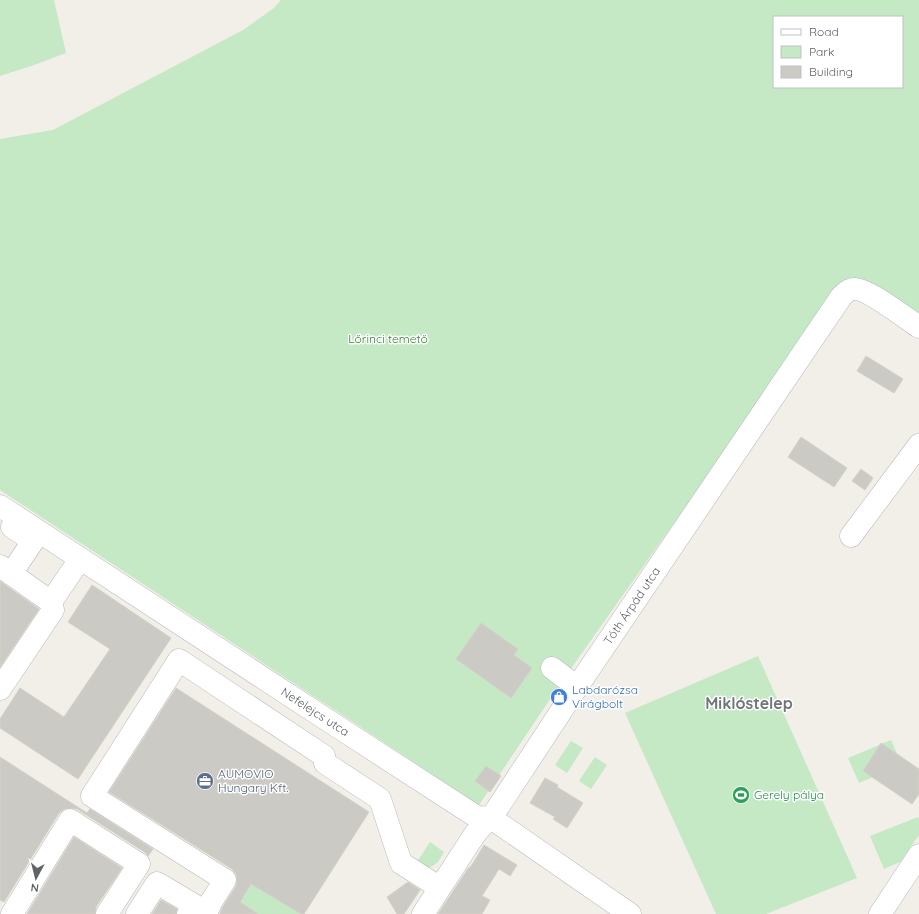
<svg xmlns="http://www.w3.org/2000/svg" width="919" height="914" viewBox="0 0 919 914" font-family="Quicksand,sans-serif">
	<style>
		.green { fill: #c5e8c5; fill-rule: evenodd }
		.building { fill: #cccac5; stroke: #d6d1c6 }
		.lines { fill: none; stroke-linecap: round; stroke-linejoin: round }
		.minor-casing { stroke: #b5b8bc; stroke-width: 23 }
		.minor { stroke: #fff; stroke-width: 22 }
		.labels { text-anchor: middle; stroke-width: 3; stroke-linejoin: round; paint-order: stroke }
		.park-label { font-size: 12px; fill: #348238; stroke: #fff }
		.street-label { font-size: 12px; fill: #5f6368; stroke: #fff }
		.shop-label { font-size: 12px; fill: #366cbe; stroke: #fff; text-anchor: start }
		.service-label { font-size: 12px; fill: #4e5e75; stroke: #fff; text-anchor: start }
		.leisure-label { font-size: 12px; fill: #27864d; stroke: #fff; text-anchor: start }
		.district-label { font-size: 16px; font-weight: bold; fill: #70757a; stroke: #fff }
	</style>
	<rect width="100%" height="100%" fill="#f1efe8"/>
	<path class="green" d="M 0,0 L 54,0 L 66,53 L 34,65 L 0,76 Z
		M 281,0 L 919,0 L 919,317 L 840,288 L 565,677 L 479,805 L 0,490 L 0,139 L 53,130 L 243,30 L 274,8 ZM 774,17 L 902,17 L 902,87 L 774,87 Z
		M 758,656 L 857,878 L 766,914 L 716,914 L 625,713 Z
		M 891,740 L 902,765 L 859,783 L 848,758 Z
		M 571,741 L 583,748 L 567,773 L 555,765 Z
		M 595,757 L 607,765 L 591,789 L 579,781 Z
		M 918,817 L 919,819 L 919,835 L 900,862 L 884,869 L 870,836 Z
		M 430,842 L 444,852 L 438,862 L 425,871 L 415,865 Z
		M 251,884 L 301,914 L 258,914 L 240,902 Z"/>
	<path class="building" d="M 866,356 L 903,379 L 894,393 L 857,371 Z
		M 801,437 L 847,468 L 834,487 L 788,457 Z
		M 861,469 L 873,478 L 865,490 L 852,481 Z
		M 0,581 L 39,609 L 0,667 Z
		M 92,585 L 171,638 L 78,779 L 0,728 L 0,719 L 20,688 L 64,717 L 110,649 L 68,622 Z
		M 481,623 L 518,649 L 514,655 L 532,668 L 511,698 L 456,659 Z
		M 176,688 L 369,812 L 304,914 L 301,914 L 251,884 L 240,902 L 258,914 L 220,914 L 222,908 L 236,886 L 237,880 L 236,874 L 232,869 L 109,792 Z
		M 881,743 L 919,769 L 919,794 L 912,804 L 863,771 Z
		M 0,757 L 87,813 L 90,809 L 153,849 L 148,856 L 146,853 L 77,809 L 71,808 L 64,809 L 59,813 L 4,902 L 0,900 Z
		M 486,766 L 501,776 L 490,792 L 475,781 Z
		M 545,778 L 558,785 L 557,787 L 583,803 L 567,828 L 553,819 L 555,817 L 530,803 Z
		M 74,837 L 122,868 L 96,907 L 95,914 L 27,914 Z
		M 484,845 L 517,865 L 510,876 L 499,869 L 482,896 L 490,900 L 482,914 L 438,914 L 469,867 L 470,868 Z
		M 408,882 L 420,890 L 404,914 L 397,914 L 387,897 Z
		M 161,900 L 177,909 L 176,914 L 152,914 Z"/>
	<g class="lines">
		<defs>
			<path id="minor" d="M 0,506 L 341,729 L 477,817 L 491,818 L 630,914
				M 851,536 L 919,445
				M 0,566 L 51,602 L 80,559
				M 11,574 L 33,541 L 12,527
				M 552,668 L 577,687
				M 0,689 L 53,610 L 51,602
				M 12,914 L 70,820 L 139,864 L 107,914
				M 137,914 L 157,883 L 194,905 L 188,914
				M 206,914 L 211,902 L 225,880 L 92,796 L 179,660 L 324,756 L 325,763 L 380,799 L 401,863 L 440,888
				M 423,914 L 475,834 L 482,826 L 491,818 L 577,687 L 841,297 C 845,293 849,289 854,289 C 867,288 907,319 919,327
				M 880,914 L 919,855"/>
		</defs>
		<use href="#minor" class="minor-casing"/>
		<use href="#minor" class="minor"/>
	</g>
	<defs>
		<symbol id="shop-disc" viewBox="-11 -11 22 22"><circle r="9.5" fill="#3f7fe0" stroke="#fff"/><path d="M-5-2.5h2.3a2.7 3.5 0 0 1 5.4 0H5L5.5 6h-11ZM-1.5-2.5h3a1.5 2.3 0 0 0-3 0Z" fill="#fff"/></symbol>
		<symbol id="office-disc" viewBox="-11 -11 22 22"><circle r="9.5" fill="#5c6f8a" stroke="#fff"/><path d="M-6-3h4V-5.5h4V-3h4V5H-6ZM-1-4.5V-3h2v-1.5ZM-6 0V1H6V0Z" fill="#fff"/></symbol>
		<symbol id="stadium-disc" viewBox="-11 -11 22 22"><circle r="9.5" fill="#2e9e5b" stroke="#fff"/><path d="M0-5a6.5 5 0 1 0 0 10a6.5 5 0 1 0 0-10ZM-3.5-1.8h7v3.6h-7Z" fill="#fff"/></symbol>
	</defs>
	<g fill-rule="evenodd">
		<use href="#shop-disc" x="549" y="687" width="20" height="20"/>
		<use href="#office-disc" x="195" y="771" width="20" height="20"/>
		<use href="#stadium-disc" x="731" y="785" width="20" height="20"/>
	</g>
	<g class="labels">
		<g class="park-label">
			<text x="388" y="343">Lőrinci temető</text>
		</g>
		<g class="street-label">
			<text transform="translate(632 606) rotate(-56)" y="4">Tóth Árpád utca</text>
			<text transform="translate(315 712) rotate(33)" y="4">Nefelejcs utca</text>
		</g>
		<g class="shop-label">
			<text x="572" y="694">Labdarózsa<tspan x="572" dy="14">Virágbolt</tspan></text>
		</g>
		<g class="service-label">
			<text x="218" y="778">AUMOVIO<tspan x="218" dy="14">Hungary Kft.</tspan></text>
		</g>
		<g class="leisure-label">
			<text x="754" y="799">Gerely pálya</text>
		</g>
		<g class="district-label">
			<text x="749" y="709">Miklóstelep</text>
		</g>
	</g>
	<rect x="773" y="16" width="130" height="72" fill="#ffffff" stroke="#bfc1c3"/>
	<rect x="781" y="29" width="20" height="6" fill="#ffffff" stroke="#bfc1c3"/>
	<text x="809" y="36" font-size="12" fill="#5f6368">Road</text>
	<rect x="781" y="46" width="20" height="12" fill="#c5e8c5" stroke="#bfc1c3"/>
	<text x="809" y="56" font-size="12" fill="#5f6368">Park</text>
	<rect x="781" y="66" width="20" height="12" fill="#cccac5" stroke="#bfc1c3"/>
	<text x="809" y="76" font-size="12" fill="#5f6368">Building</text>
	<g transform="translate(36 878) rotate(187)" stroke="#ffffff" stroke-width="3" paint-order="stroke">
	<path d="M0-3L7 15L0 10L-7 15Z" fill="#5f6368"/>
	<text y="-6" font-size="11" font-weight="bold" text-anchor="middle" fill="#5f6368">N</text>
	</g>
</svg>
